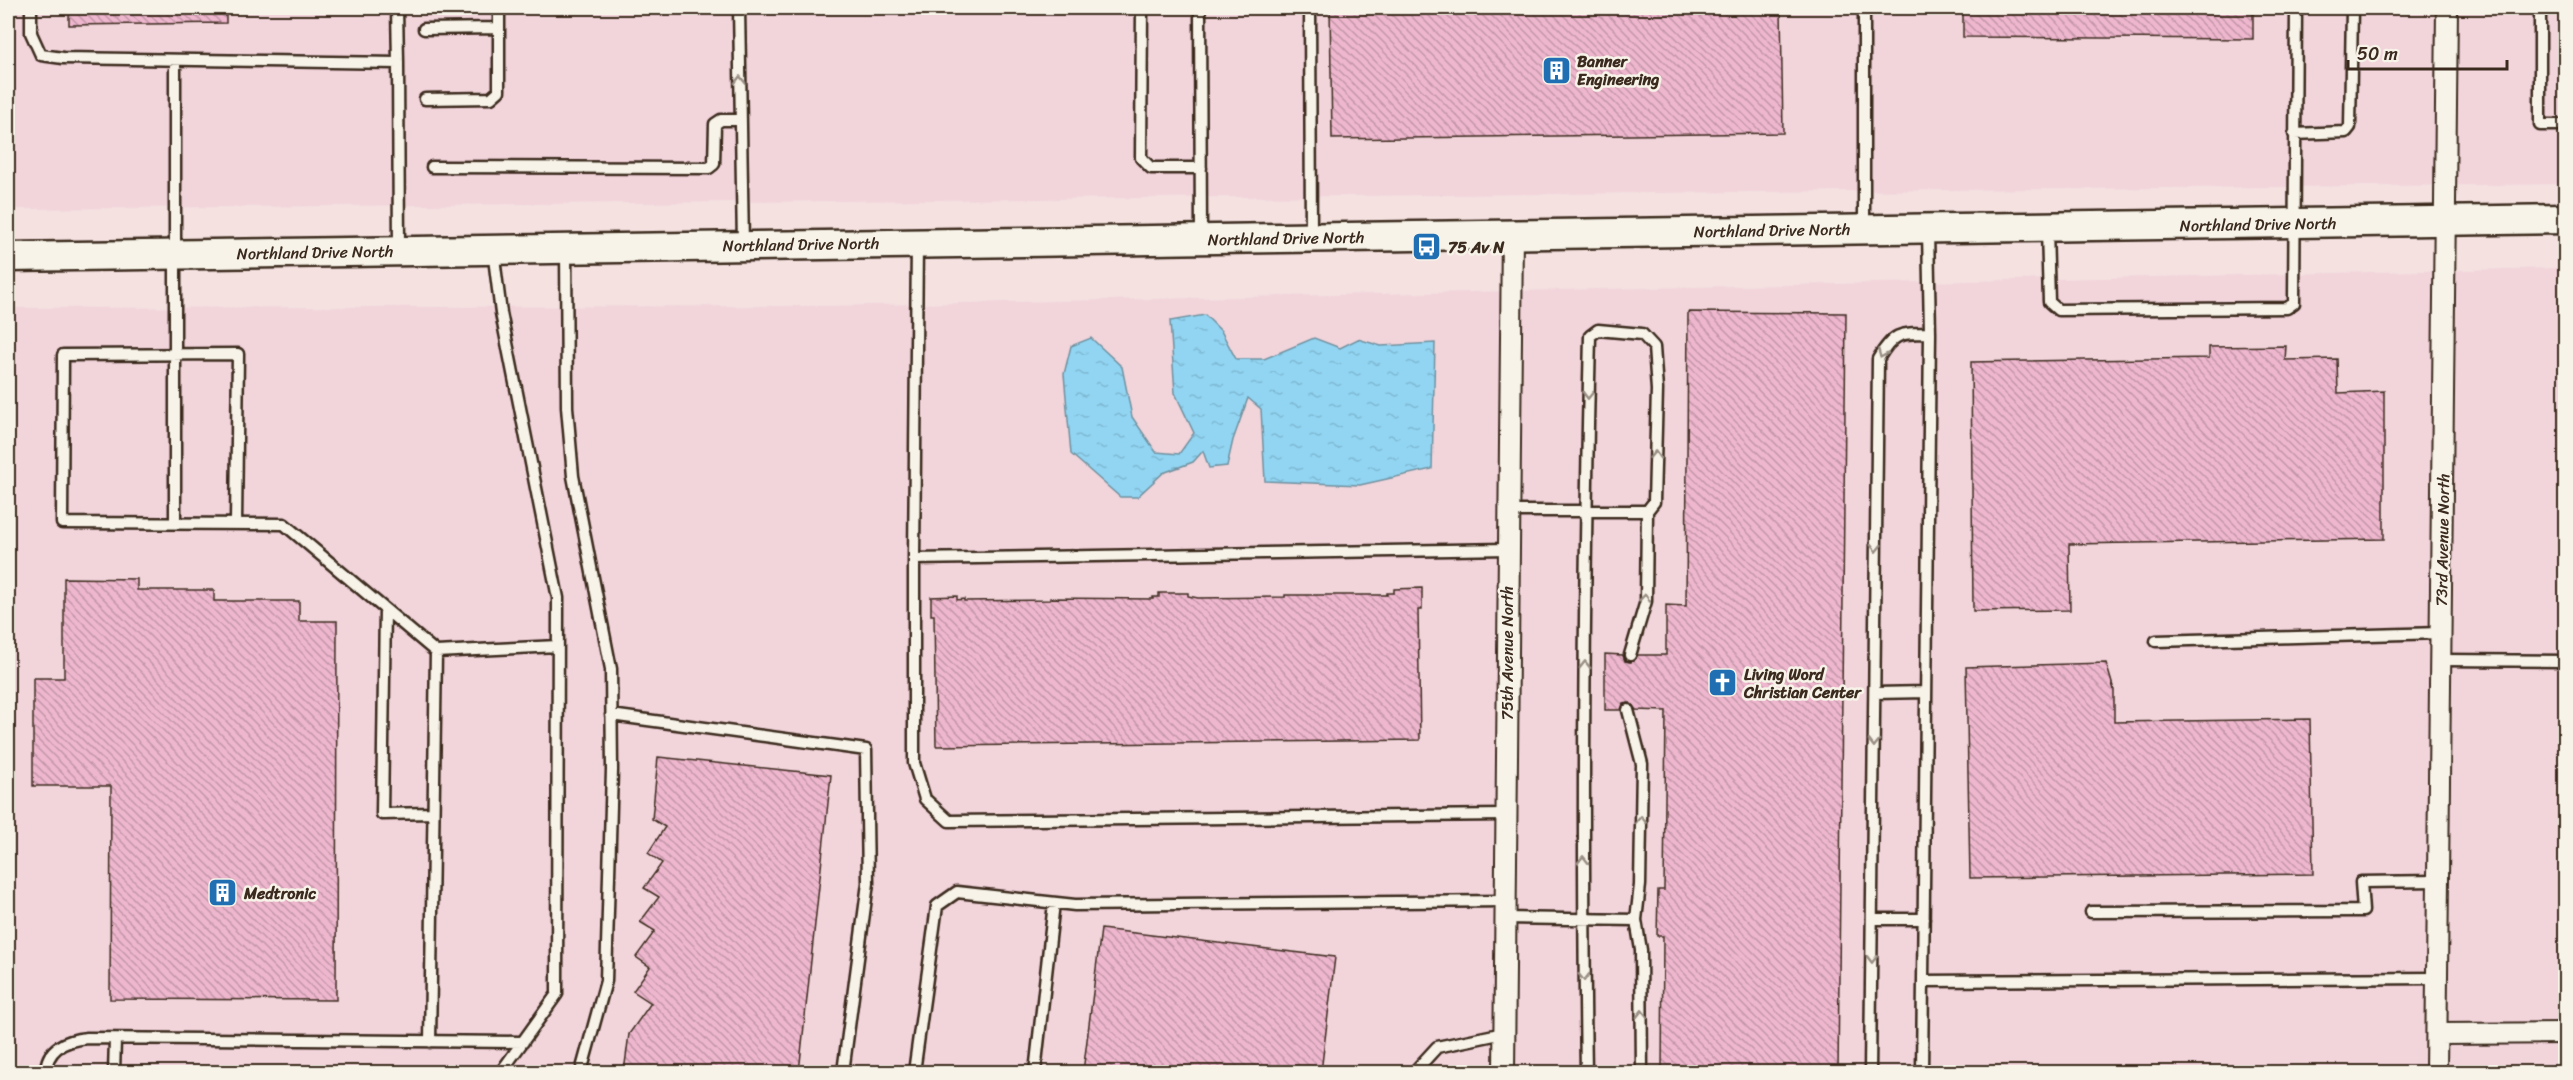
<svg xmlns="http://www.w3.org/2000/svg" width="2573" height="1080" viewBox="0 0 2573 1080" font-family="Sriracha,sans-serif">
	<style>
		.built { fill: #f2d4db }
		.water { fill: url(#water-ripples); stroke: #6f919e; stroke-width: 1.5 }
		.building { fill: url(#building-back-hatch); stroke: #3b2a1e; stroke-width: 1.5 }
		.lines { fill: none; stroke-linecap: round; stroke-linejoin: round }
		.lane-casing { stroke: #3b2a1e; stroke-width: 15 }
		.street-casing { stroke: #3b2a1e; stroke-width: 24 }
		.secondary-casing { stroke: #3b2a1e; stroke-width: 33 }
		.lane { stroke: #f7f3e8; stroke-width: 10 }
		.street { stroke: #f7f3e8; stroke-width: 20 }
		.secondary { stroke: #f7f3e8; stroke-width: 28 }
		.oneway { stroke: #998e83 }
		.labels { text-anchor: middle; stroke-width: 5; stroke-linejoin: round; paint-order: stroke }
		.poi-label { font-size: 16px; font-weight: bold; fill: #3b2a1e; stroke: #f7f3e8; text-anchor: start }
		.street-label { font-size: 16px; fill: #3b2a1e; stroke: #f7f3e8 }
	</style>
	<defs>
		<pattern id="water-ripples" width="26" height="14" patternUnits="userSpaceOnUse" patternTransform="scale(1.5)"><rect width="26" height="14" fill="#91d5f3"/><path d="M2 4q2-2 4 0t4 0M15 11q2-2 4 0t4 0" fill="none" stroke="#7eb7d0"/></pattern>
		<pattern id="building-back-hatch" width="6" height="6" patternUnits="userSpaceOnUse" patternTransform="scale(1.5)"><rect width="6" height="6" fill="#eeb7ce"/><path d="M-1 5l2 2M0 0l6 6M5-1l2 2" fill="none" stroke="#c295a7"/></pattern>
	</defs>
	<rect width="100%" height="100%" fill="#f4e1e0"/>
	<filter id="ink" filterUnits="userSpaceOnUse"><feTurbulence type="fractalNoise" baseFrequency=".0167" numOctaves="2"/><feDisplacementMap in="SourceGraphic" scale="12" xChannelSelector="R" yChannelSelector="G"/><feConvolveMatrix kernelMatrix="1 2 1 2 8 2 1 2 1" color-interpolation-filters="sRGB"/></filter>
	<g filter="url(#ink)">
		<path class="built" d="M 8,8 L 2565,8 L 2565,184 L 8,209 Z
			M 2565,268 L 2565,1072 L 8,1072 L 8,308 L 833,306 Z"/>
		<path class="water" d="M 1205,315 L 1221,331 L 1236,359 L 1264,359 L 1314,338 L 1340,348 L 1358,339 L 1381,346 L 1435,343 L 1432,469 L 1360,485 L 1265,481 L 1261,409 L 1248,398 L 1233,440 L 1227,466 L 1209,468 L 1203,451 L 1193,462 L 1163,473 L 1137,497 L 1120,497 L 1071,454 L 1064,374 L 1071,346 L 1091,338 L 1122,367 L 1132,417 L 1156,452 L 1179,454 L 1194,433 L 1175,393 L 1170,321 Z"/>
		<path class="building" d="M 69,8 L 226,8 L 226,23 L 69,25 Z
			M 1330,8 L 1781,8 L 1783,133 L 1332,139 Z
			M 1963,8 L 2253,8 L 2253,39 L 1963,37 Z
			M 1688,312 L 1846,313 L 1838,1072 L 1662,1072 L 1663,936 L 1657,936 L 1658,890 L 1664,890 L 1666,711 L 1636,710 L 1629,703 L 1623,704 L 1621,710 L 1605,710 L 1605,654 L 1623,655 L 1625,661 L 1631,662 L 1638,655 L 1666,655 L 1666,605 L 1686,606 Z
			M 2286,346 L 2285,360 L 2337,359 L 2338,393 L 2384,391 L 2384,539 L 2069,544 L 2070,610 L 1973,611 L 1971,362 L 2209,358 L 2209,347 Z
			M 64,578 L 137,579 L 137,590 L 214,590 L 214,601 L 299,601 L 299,621 L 337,621 L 336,1000 L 110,999 L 111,786 L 33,786 L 33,678 L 64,678 Z
			M 1422,588 L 1422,610 L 1418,610 L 1420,740 L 936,746 L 934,615 L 931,615 L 931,597 L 957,596 L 957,600 L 964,599 L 964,601 L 1050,600 L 1050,598 L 1153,599 L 1153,597 L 1159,597 L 1159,593 L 1188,593 L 1188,596 L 1198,598 L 1285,597 L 1285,595 L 1387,595 L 1387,593 L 1394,593 L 1394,589 Z
			M 2106,663 L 2114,690 L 2114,722 L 2310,719 L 2313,874 L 1970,878 L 1966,667 Z
			M 658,757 L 831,775 L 799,1072 L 624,1072 L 629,1034 L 651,1003 L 633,991 L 650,967 L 636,957 L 655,931 L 640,922 L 659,897 L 644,888 L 662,863 L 648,853 L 665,827 L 652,819 Z
			M 1101,929 L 1335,957 L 1321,1072 L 1083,1072 Z"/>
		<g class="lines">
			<defs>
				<path id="lane" d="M 31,8 L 31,33 L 41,55 L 63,58 L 398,63 L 399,251
					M 397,8 L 398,63
					M 739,8 L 743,245
					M 1142,8 L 1141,158 L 1151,168 L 1201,168
					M 1200,8 L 1201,239
					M 1310,8 L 1311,237
					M 1864,8 L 1864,229
					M 2540,8 L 2540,125 L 2566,125
					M 424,29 L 499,28
					M 175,60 L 175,523
					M 425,99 L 491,98 L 499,91 L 499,8
					M 2294,134 L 2346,132 L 2350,127 L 2352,8
					M 432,167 L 709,168 L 714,164 L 715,124 L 721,120 L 741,120
					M 2047,229 L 2049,302 L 2058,310 L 2287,308 L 2294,303 L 2296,8
					M 917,244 L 914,559 L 1508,549
					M 566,248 L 567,407 L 573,476 L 611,669 L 612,770 L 606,981 L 581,1072
					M 493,250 L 501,313 L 558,598 L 557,994 L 501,1072
					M 1509,511 L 1647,511
					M 236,524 L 238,354 L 63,355 L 62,523 L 284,524 L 436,652
					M 914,559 L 914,763 L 925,799 L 949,821 L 1506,815
					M 385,609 L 382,814 L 432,813
					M 2156,641 L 2441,633
					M 2441,660 L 2566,661
					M 1875,693 L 1926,692
					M 1628,710 L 1642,764 L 1640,885 L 1636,920 L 1641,950 L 1642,1072
					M 611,715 L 866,750 L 868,883 L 843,1072
					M 2091,912 L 2363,911 L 2361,882 L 2438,881
					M 1506,918 L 1636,920
					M 1872,919 L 1924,919
					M 1923,981 L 2438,978
					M 430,1042 L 436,652 L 558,646
					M 46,1072 C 46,1048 66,1040 87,1038 L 523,1042
					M 114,1072 L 115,1040
					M 914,1072 L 937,906 L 957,892 L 1075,905 L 1506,901
					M 1035,1072 L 1054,903
					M 1414,1072 L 1437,1047 L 1504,1033
					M 1586,1072 C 1582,827 1584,582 1590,336 L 1598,330 L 1642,334 L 1654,347 L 1657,390 L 1654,502 L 1647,511 L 1646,601 L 1630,655
					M 1870,1072 L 1878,359 C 1894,332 1900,333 1930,333
					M 1922,1072 L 1930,333 L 1928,230"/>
				<path id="street" d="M 2437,1034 L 2566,1033
					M 1504,1072 L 1512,233
					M 2436,1072 L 2447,8"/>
				<path id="secondary" d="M 8,257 L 2566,219"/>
			</defs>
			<use href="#lane" class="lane-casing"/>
			<use href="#street" class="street-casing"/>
			<use href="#secondary" class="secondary-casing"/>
			<use href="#lane" class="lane"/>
			<use href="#street" class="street"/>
			<use href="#secondary" class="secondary"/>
		</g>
		<defs><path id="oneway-chevron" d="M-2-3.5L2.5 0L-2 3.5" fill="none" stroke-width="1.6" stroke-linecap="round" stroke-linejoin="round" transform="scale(1.5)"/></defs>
		<g class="oneway">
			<use href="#oneway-chevron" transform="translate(740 80) rotate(-91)"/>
			<use href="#oneway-chevron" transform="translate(1882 354) rotate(113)"/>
			<use href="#oneway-chevron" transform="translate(1588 395) rotate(91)"/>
			<use href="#oneway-chevron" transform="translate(1655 455) rotate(-88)"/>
			<use href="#oneway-chevron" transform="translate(1876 548) rotate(91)"/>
			<use href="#oneway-chevron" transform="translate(1645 598) rotate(-84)"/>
			<use href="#oneway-chevron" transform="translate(1585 665) rotate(-90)"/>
			<use href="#oneway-chevron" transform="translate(1874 743) rotate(91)"/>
			<use href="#oneway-chevron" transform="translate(1641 820) rotate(-89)"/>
			<use href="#oneway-chevron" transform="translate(1583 860) rotate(-90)"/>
			<use href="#oneway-chevron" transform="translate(1872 959) rotate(91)"/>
			<use href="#oneway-chevron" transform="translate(1584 977) rotate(89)"/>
			<use href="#oneway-chevron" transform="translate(1642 1014) rotate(-90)"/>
		</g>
	</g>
	<defs>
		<symbol id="building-square" viewBox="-11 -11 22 22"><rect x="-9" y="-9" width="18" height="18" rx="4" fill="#1f6fb2" stroke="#f7f3e8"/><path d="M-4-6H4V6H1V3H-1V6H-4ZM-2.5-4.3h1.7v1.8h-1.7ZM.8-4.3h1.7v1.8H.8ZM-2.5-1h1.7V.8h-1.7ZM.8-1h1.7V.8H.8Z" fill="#fff"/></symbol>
		<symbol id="bus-square" viewBox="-11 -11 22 22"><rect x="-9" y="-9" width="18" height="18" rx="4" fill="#1f6fb2" stroke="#f7f3e8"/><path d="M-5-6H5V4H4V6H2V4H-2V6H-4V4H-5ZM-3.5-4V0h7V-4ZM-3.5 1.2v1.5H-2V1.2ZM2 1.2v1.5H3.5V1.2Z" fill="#fff"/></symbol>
		<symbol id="church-square" viewBox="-11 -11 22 22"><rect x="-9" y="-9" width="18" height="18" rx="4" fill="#1f6fb2" stroke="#f7f3e8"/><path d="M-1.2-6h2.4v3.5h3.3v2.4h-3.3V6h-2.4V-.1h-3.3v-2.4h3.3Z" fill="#fff"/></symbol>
	</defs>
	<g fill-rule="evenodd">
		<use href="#building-square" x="1540" y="54" width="33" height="33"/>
		<use href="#bus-square" x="1410" y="230" width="33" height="33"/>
		<use href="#church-square" x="1706" y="666" width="33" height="33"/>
		<use href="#building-square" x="206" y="876" width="33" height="33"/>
	</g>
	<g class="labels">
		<g class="poi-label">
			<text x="1577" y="67">Banner<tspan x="1577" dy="18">Engineering</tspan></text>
			<text x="1448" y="253">75 Av N</text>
			<text x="1744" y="680">Living Word<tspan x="1744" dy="18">Christian Center</tspan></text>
			<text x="244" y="899">Medtronic</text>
		</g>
		<g class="street-label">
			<text transform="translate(2258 224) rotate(-1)" y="6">Northland Drive North</text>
			<text transform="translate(1772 230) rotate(-1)" y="6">Northland Drive North</text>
			<text transform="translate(1286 238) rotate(-1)" y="6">Northland Drive North</text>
			<text transform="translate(801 244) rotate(-1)" y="6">Northland Drive North</text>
			<text transform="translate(315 252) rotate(-1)" y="6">Northland Drive North</text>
			<text transform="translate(2442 540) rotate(-89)" y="6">73rd Avenue North</text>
			<text transform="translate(1507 653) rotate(-90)" y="6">75th Avenue North</text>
		</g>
	</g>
	<rect width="2573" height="1080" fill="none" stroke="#f7f3e8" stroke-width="30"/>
	<rect x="15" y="15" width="2543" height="1050" fill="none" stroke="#3b2a1e" stroke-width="2" filter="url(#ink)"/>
	<path d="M2348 60v9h159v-9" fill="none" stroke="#3b2a1e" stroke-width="3"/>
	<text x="2357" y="60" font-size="18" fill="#3b2a1e" stroke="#f7f3e8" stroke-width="4.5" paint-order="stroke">50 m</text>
</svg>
